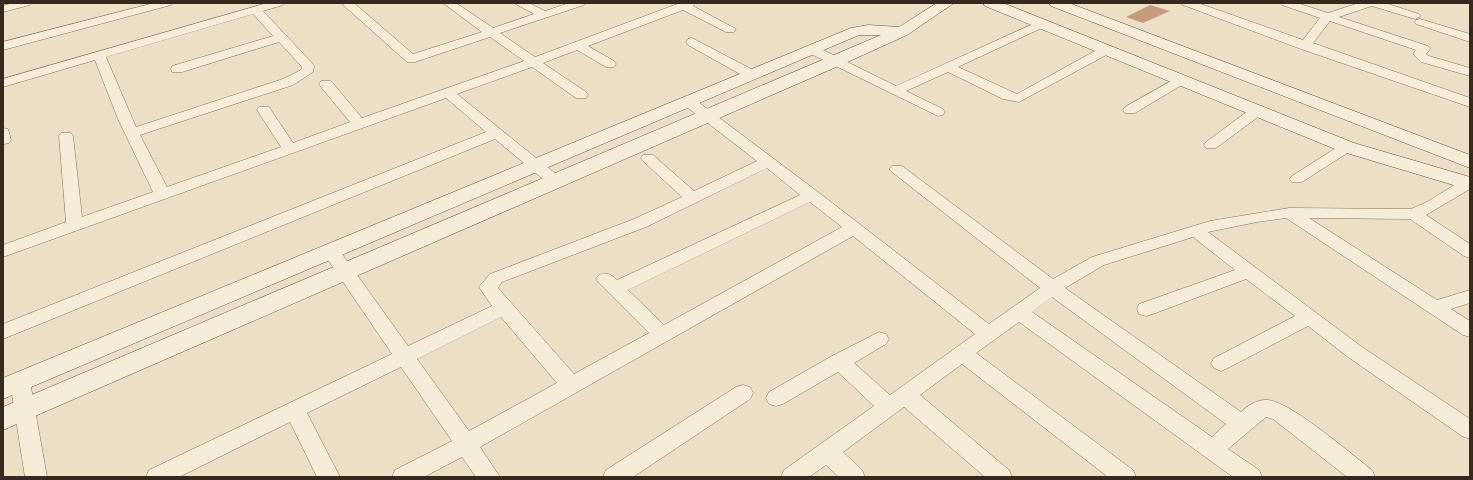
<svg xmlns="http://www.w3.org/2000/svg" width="1473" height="480" viewBox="0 0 1473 480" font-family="'IBM Plex Serif',serif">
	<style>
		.building { fill: #c69b7e }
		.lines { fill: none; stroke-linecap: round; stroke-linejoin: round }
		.street-casing { stroke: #84715c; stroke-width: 1 }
		.secondary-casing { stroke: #665340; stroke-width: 1 }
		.street { fill: #f6edd8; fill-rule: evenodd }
		.secondary { fill: #f6edd8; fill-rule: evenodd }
	</style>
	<rect width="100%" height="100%" fill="#ebdfc5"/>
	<path class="building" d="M 1150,5 L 1170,11 L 1143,23 L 1126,17 Z"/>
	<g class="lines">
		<defs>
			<path id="street" d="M 13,3 L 32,3 L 30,5 L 3,12 L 3,6 Z
				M 154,3 L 173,3 L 171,5 L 3,50 L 3,42 Z
				M 267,3 L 285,3 L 283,5 L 263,11 L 312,63 L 314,66 L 313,72 L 293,85 L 140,135 L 167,187 L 281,147 L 257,110 L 259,107 L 269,107 L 293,143 L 350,122 L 321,87 L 319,84 L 321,81 L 331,81 L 362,118 L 524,61 L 490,37 L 415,62 L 407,62 L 341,3 L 354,3 L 413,54 L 482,32 L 443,3 L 456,3 L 493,28 L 534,14 L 514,3 L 529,3 L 545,11 L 569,3 L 586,3 L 584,5 L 500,33 L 535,57 L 680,3 L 696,3 L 693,6 L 736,29 L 734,32 L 726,32 L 683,10 L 588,46 L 614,61 L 616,64 L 614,67 L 606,67 L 577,50 L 543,63 L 586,92 L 588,95 L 586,98 L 576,98 L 532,67 L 457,94 L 562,179 L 564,182 L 562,185 L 550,185 L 495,139 L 3,339 L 3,324 L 486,132 L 446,98 L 3,257 L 3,245 L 66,222 L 59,136 L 61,133 L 71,133 L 73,136 L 82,217 L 153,192 L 118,119 L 95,60 L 3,87 L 3,79 ZM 253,14 L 273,36 L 172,66 L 171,69 L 172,72 L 182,72 L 279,42 L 302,67 L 301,70 L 283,79 L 136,127 L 106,57 Z
				M 1181,3 L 1198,3 L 1303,40 L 1320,18 L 1282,5 L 1280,3 L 1297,3 L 1328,13 L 1359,3 L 1385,3 L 1419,14 L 1421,16 L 1415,19 L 1372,6 L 1339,17 L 1428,46 L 1430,49 L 1426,54 L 1429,56 L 1470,68 L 1470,76 L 1421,62 L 1413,54 L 1416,50 L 1330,21 L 1313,43 L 1470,98 L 1470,107 L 1301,49 L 1183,5 Z
				M 1420,19 L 1470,34 L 1470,42 L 1416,24 L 1414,22 L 1416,20 Z
				M 1042,20 L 1046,22 L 1048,24 L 1046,26 L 958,67 L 1017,94 L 1102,47 L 1110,47 L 1112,50 L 1110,53 L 1019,102 L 1003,99 L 948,72 L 906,91 L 943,109 L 945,112 L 943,115 L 938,116 L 809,53 L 807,50 L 809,47 L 817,47 L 896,86 Z
				M 692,38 L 757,72 L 758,75 L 752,79 L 747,78 L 688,45 L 686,42 L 688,39 Z
				M 1180,76 L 1187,80 L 1185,83 L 1135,113 L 1125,113 L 1123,110 L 1125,107 Z
				M 688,97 L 693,98 L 818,192 L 989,324 L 1040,288 L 892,172 L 889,169 L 892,166 L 902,166 L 1053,279 L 1092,257 L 1210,221 L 1289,208 L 1411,209 L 1427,202 L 1464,179 L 1470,177 L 1470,189 L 1426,215 L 1470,244 L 1470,258 L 1464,256 L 1410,219 L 1309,218 L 1437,300 L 1470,290 L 1470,303 L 1451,309 L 1470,321 L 1470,337 L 1463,335 L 1286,218 L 1257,222 L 1208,232 L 1362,347 L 1470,419 L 1470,439 L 1462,436 L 1348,357 L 1308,326 L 1228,368 L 1221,371 L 1214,368 L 1211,363 L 1214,358 L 1295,316 L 1246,279 L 1153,314 L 1146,316 L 1139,314 L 1137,309 L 1139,304 L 1235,270 L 1193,237 L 1104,265 L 1065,288 L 1241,412 C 1248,405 1258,399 1268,400 C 1291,402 1351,454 1372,470 L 1375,477 L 1347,477 L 1273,419 L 1266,417 L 1228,449 L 1259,470 L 1262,477 L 1233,477 L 1019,322 L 976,353 L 1133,470 L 1136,477 L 1108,477 L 962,364 L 920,395 L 1009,470 L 1012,477 L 985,477 L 904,407 L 843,452 L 862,470 L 865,477 L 839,477 L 826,465 L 809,477 L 781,477 L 784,470 L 874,406 L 838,372 L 783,404 L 776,406 L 769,404 L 766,398 L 769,392 L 832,356 L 879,332 L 886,334 L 889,339 L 886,344 L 854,363 L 890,395 L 975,334 L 853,236 L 480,447 L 500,477 L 476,477 L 462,457 L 424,477 L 392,477 L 395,470 L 452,441 L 401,367 L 307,413 L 340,477 L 317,477 L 290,422 L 179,477 L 146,477 L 149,470 L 392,354 L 322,251 L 325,247 L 331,245 L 337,247 L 408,346 L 492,306 L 479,287 L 490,274 L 634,219 L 682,197 L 643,161 L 641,158 L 643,155 L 653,155 L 694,191 L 757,161 L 683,104 L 681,101 L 683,98 ZM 767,168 L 800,195 L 617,280 C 611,274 607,272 599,275 L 596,279 L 599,283 L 649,333 L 574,374 L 498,288 L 502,282 L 646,227 ZM 810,202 L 842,227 L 664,325 L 628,290 ZM 1052,297 L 1226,424 L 1212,437 L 1032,312 ZM 501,317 L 557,383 L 469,431 L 417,359 Z
				M 1257,107 L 1262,108 L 1264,111 L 1262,114 L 1216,148 L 1206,148 L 1204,145 L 1206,142 L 1252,108 Z
				M 3,128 L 8,129 L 11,140 L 9,143 L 4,144 Z
				M 1347,143 L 1352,144 L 1354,147 L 1352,150 L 1302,182 L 1292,182 L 1289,179 L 1292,176 L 1342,144 Z
				M 20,374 L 27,376 L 30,382 L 47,477 L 25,477 L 10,382 L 13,376 Z
				M 743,385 L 750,387 L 753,393 L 750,399 L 633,477 L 603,477 L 606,470 L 736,387 Z"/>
			<path id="secondary" d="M 937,3 L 954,3 L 907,35 L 843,64 L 3,430 L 3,407 L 881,35 L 859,35 L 3,399 L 3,378 L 851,28 L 868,25 L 899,27 Z
				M 983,3 L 1003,3 L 1354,143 L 1470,177 L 1470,190 L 1340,151 L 985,6 Z
				M 1049,3 L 1069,3 L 1470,155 L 1470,168 L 1051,6 Z"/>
		</defs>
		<use href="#street" class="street-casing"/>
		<use href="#secondary" class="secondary-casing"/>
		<use href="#street" class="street"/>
		<use href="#secondary" class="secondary"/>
	</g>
	<rect width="1473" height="480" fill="none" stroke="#362a1f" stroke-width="8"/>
</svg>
